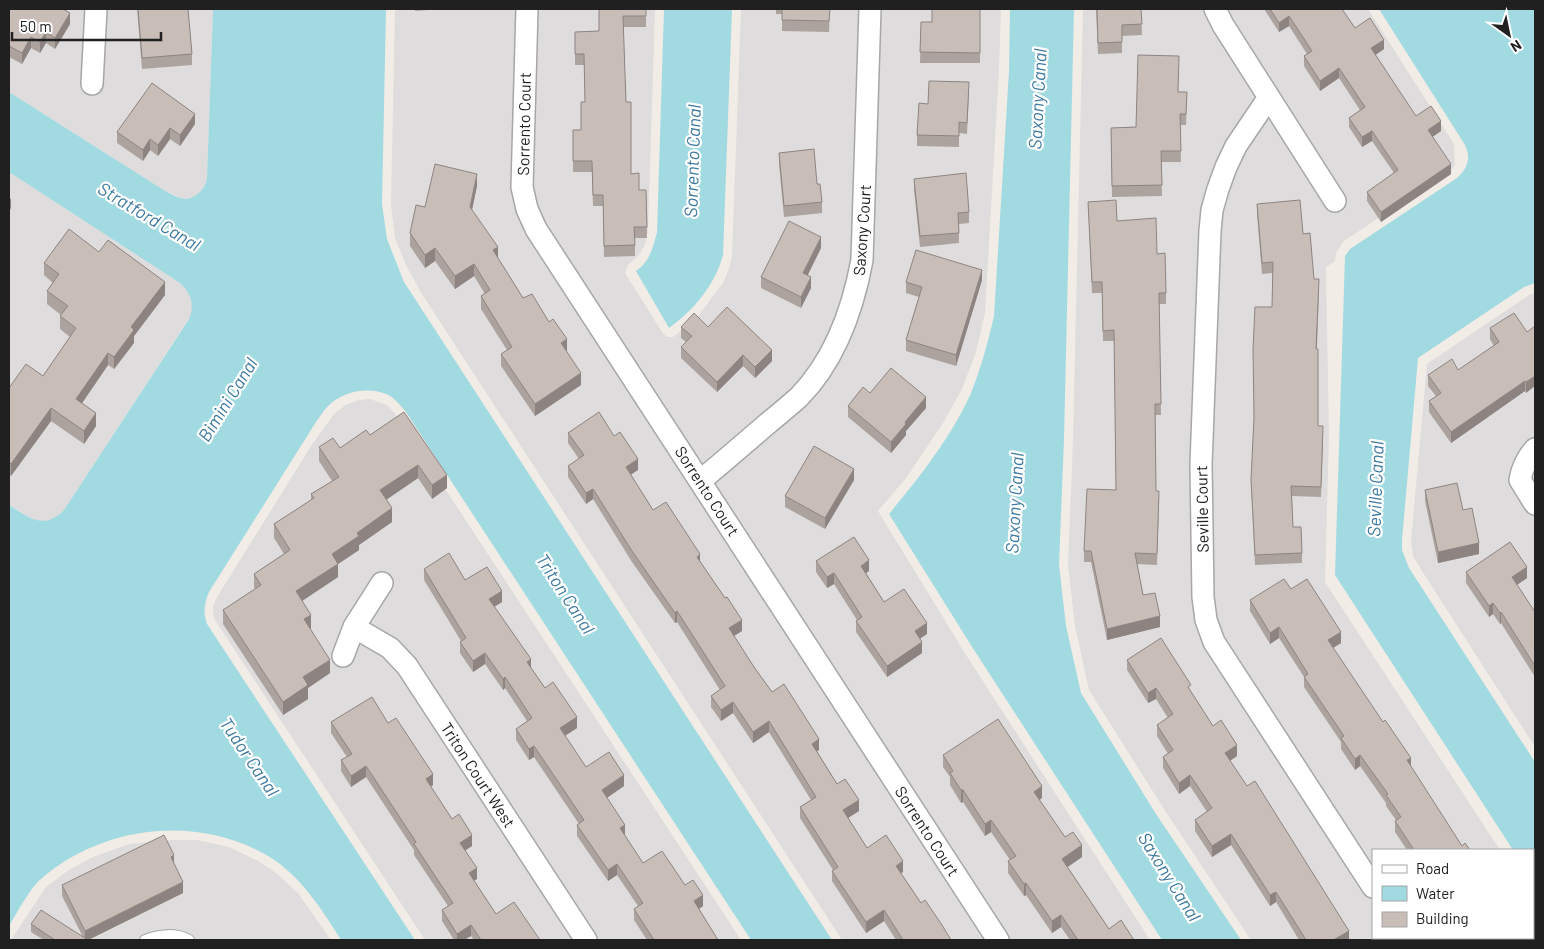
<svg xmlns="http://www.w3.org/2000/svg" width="1544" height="949" viewBox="0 0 1544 949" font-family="Barlow,sans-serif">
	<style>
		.residential { fill: #dedcdd }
		.water { fill: #a2dae2 }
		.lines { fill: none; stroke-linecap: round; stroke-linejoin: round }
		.lane-casing { stroke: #a7a7a7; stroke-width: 12 }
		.street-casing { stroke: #a7a7a7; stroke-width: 24 }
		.lane { stroke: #fff; stroke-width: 10 }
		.street { stroke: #fff; stroke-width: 21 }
		.wall { fill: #ada39e }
		.shaded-wall { fill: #8d8481 }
		.building { fill: #c9bdb8; stroke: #8d8481 }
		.labels { text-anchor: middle; stroke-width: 4.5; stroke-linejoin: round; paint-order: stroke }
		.street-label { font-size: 16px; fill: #202020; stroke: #fff }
		.water-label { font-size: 18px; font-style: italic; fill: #3c789f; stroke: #fff }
	</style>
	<rect width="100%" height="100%" fill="#f1ece5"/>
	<path class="residential" d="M 9,9 L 213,9 L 207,178 L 206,183 L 199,193 L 194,197 L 182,199 L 162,189 L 9,92 Z
		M 395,9 L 655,9 L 648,230 L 645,244 L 640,254 L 628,265 L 625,273 L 662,332 L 667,337 L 673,337 L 696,319 L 723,283 L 729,269 L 732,256 L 741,9 L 1001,9 L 999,69 L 985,313 L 976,352 L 962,389 L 943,423 L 906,478 L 878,511 L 966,655 L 1150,940 L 842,940 L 420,291 L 406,265 L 395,238 L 391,205 Z
		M 1083,9 L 1368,9 L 1454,144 L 1455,165 L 1452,169 L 1344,241 L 1336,253 L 1335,261 L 1326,267 L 1329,437 L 1325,582 L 1500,850 L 1373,850 L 1373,938 L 1533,938 L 1533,900 L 1535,904 L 1535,940 L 1251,940 L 1164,809 L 1089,690 L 1075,626 L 1068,565 L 1073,440 Z
		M 9,172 L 180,283 L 188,290 L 192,300 L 193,310 L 189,318 L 64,510 L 54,519 L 46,521 L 39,521 L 27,516 L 9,505 Z
		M 1535,293 L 1535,747 L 1422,571 L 1413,556 L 1411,541 L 1427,364 L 1529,295 Z
		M 370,399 L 387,405 L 398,417 L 741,940 L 425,940 L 215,620 L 213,613 L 213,607 L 217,597 L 313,443 L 335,413 L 346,405 L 359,400 Z
		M 164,840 L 197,840 L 229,847 L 258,861 L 275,872 L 298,893 L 331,940 L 11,940 L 46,887 L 69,870 L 93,857 L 129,844 Z"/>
	<path class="water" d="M 213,9 L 386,9 L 382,204 L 387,239 L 404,282 L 832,940 L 751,940 L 406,412 C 400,405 394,397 386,394 C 366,386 342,392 328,406 C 323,411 320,417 316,422 L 209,592 C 204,604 203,612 207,624 L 415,940 L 341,940 C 324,913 306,884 280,864 C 209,813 106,822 41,879 C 30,888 17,913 9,926 L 9,505 C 28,517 44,531 64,510 L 189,319 C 195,304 191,293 180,283 L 9,172 L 9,92 L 162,189 C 168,192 174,196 180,198 C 193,202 205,190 207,178 Z
		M 664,9 L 732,9 L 723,255 C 715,285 694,310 669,328 L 636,271 C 650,261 653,248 657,232 Z
		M 1010,9 L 1074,9 L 1064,439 L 1059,565 L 1066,626 L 1081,693 L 1156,814 L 1241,940 L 1162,940 L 974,650 L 889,514 C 919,478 952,436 971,393 C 981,368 988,342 994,316 L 1009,71 Z
		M 1379,9 L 1535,9 L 1535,283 L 1524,287 L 1418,358 L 1402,540 L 1402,550 L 1409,568 L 1535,762 L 1535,884 L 1533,880 L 1533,850 L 1513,850 L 1335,575 L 1345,256 L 1350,249 L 1457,178 C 1468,168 1471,158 1465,145 Z"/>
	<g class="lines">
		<defs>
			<path id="lane" d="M 145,940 C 159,934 176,933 189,940"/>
			<path id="street" d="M 527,9 L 522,187 L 527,209 L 536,229 L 998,940
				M 1215,9 L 1223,25 L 1335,201
				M 92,84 L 96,9
				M 1269,97 L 1236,146 L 1226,167 L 1218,189 L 1212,210 L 1210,231 L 1201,464 L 1203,597 L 1206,620 L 1214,642 L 1373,887
				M 1535,449 C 1527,458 1522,468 1520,480 L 1535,504
				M 700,481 C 723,462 745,443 767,424 C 778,415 789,406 799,397 C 835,360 853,309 862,260 L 870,9
				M 354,627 L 390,648 L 407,666 L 586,940
				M 343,656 L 354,627 L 382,583
				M 1406,938 L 1407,940"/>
		</defs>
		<use href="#lane" class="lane-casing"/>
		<use href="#street" class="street-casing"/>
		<use href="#lane" class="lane"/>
		<use href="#street" class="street"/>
	</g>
	<path class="wall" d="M 9,9 L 70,24 L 55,49 L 46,43 L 40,53 L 31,48 L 22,64 L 9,57 Z
		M 137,9 L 188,9 L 192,54 L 192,65 L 142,69 Z
		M 415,9 L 442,9 L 415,11 Z
		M 599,9 L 646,9 L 646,27 L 623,27 L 626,102 L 631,174 L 639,190 L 646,190 L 647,238 L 635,238 L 635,256 L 604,257 L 603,206 L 593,206 L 592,172 L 573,172 L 573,130 L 581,130 L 585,102 L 584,65 L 575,65 L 575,32 L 599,31 Z
		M 776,9 L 830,9 L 829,32 L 782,31 L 782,14 L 776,14 Z
		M 980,9 L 980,63 L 920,63 L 921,22 L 932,22 Z
		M 1096,9 L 1141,9 L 1142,35 L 1122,36 L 1122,53 L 1098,54 Z
		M 1264,9 L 1342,9 L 1355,28 L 1384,49 L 1375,55 L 1416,116 L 1441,131 L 1432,137 L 1451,174 L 1381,222 L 1367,201 L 1367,192 L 1394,173 L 1372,141 L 1362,147 L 1349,127 L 1349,118 L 1360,110 L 1339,78 L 1320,91 L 1304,66 L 1304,56 L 1307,54 L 1289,26 L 1279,32 Z
		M 1178,92 L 1187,92 L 1186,125 L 1180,125 L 1181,162 L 1161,162 L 1162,196 L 1112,197 L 1111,128 L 1136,127 Z
		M 969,93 L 967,134 L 959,133 L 959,147 L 917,146 L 917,135 L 928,104 Z
		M 195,124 L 180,146 L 170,139 L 158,156 L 150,150 L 143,161 L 117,143 L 117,132 Z
		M 779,153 L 817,184 L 822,202 L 822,213 L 784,217 L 779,164 Z
		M 914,179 L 969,212 L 969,223 L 959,224 L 959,243 L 920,247 L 914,190 Z
		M 477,186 L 472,210 L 498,258 L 523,298 L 567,352 L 581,385 L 535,416 L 501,366 L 501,354 L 507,350 L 481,309 L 481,296 L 485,294 L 474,276 L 455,289 L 435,261 L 425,268 L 410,246 L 410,233 L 425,207 Z
		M 1088,202 L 1117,221 L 1157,254 L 1166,293 L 1166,304 L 1159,304 L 1161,415 L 1155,415 L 1156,491 L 1159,502 L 1157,565 L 1137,564 L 1143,595 L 1160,627 L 1107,640 L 1091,562 L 1084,562 L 1084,551 L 1116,490 L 1114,341 L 1103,341 L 1102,293 L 1092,293 Z
		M 1257,204 L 1303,234 L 1314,279 L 1319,289 L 1317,349 L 1318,426 L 1323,437 L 1321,497 L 1292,496 L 1293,527 L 1302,553 L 1302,563 L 1255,565 L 1251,479 L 1272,307 L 1273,273 L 1262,274 L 1257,214 Z
		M 821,248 L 808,275 L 811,288 L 801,308 L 761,288 L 761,277 Z
		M 99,252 L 165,295 L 134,336 L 134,343 L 114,369 L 108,365 L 82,403 L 96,426 L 84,444 L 51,421 L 11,476 L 9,475 L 9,388 L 43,376 L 70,337 L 60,329 L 60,316 L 61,315 L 47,304 L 47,291 L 53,283 L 44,275 L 44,263 Z
		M 982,280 L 956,366 L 906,351 L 906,340 L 919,297 L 906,293 L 906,282 Z
		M 681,327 L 708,327 L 772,361 L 755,378 L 743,366 L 717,392 L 681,358 L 681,347 L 686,342 L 681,338 Z
		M 1490,328 L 1527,332 L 1526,393 L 1525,391 L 1451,443 L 1429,412 L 1429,401 L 1436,396 L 1428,386 L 1428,375 L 1458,370 L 1494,346 L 1490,339 Z
		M 870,393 L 926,408 L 906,431 L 906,435 L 891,453 L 848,417 L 848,406 Z
		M 404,412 L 447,488 L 432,499 L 418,478 L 386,500 L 392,522 L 359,545 L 359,550 L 338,564 L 338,577 L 302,601 L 311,628 L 310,629 L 330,673 L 308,688 L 308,699 L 283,715 L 223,624 L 223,610 L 255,589 L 254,587 L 254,574 L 284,554 L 274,538 L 274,524 L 311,500 L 311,494 L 332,481 L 319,461 L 319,447 L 340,448 L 370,435 Z
		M 568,433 L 638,470 L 630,474 L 653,510 L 700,562 L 742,631 L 734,636 L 754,667 L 772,692 L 819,750 L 817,751 L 837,784 L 859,811 L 848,818 L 867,848 L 903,872 L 901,873 L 921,903 L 951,940 L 896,940 L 884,921 L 866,933 L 832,881 L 832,871 L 833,870 L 800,818 L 800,807 L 811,800 L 769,732 L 753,743 L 733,713 L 721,721 L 711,707 L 711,696 L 720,690 L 677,622 L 675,623 L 632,562 L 593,499 L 586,504 L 568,477 L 568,466 L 579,459 L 568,443 Z
		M 854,480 L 825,529 L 785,507 L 785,496 Z
		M 1425,490 L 1463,510 L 1479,554 L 1438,563 L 1425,501 Z
		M 816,561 L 869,571 L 866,573 L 884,602 L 927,634 L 920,638 L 922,653 L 887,677 L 856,632 L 856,621 L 857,620 L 834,584 L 827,588 L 816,572 Z
		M 424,569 L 465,580 L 502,602 L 494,607 L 531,668 L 545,688 L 577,728 L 565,736 L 586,767 L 624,786 L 607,798 L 625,836 L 643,863 L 685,885 L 703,906 L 699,909 L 718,940 L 647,940 L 634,920 L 634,909 L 638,906 L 617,875 L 608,881 L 577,836 L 577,825 L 579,824 L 534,757 L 529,760 L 516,740 L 516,729 L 527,721 L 505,688 L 503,690 L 485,664 L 473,672 L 460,653 L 460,642 L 461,641 L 424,580 Z
		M 1466,572 L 1527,578 L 1517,585 L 1535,612 L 1535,677 L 1501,623 L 1500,624 L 1493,614 L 1489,617 L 1466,583 Z
		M 1291,589 L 1341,643 L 1333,648 L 1462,846 L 1470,850 L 1407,850 L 1395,832 L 1395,821 L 1396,820 L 1386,806 L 1386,803 L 1360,766 L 1355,770 L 1341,749 L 1341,742 L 1304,687 L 1304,677 L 1279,638 L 1270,644 L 1250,611 L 1250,600 Z
		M 1127,660 L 1191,692 L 1213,726 L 1237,756 L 1230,761 L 1349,940 L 1299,940 L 1276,902 L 1270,906 L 1231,845 L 1212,857 L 1195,831 L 1195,820 L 1207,812 L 1190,786 L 1179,794 L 1163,768 L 1163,757 L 1168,754 L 1157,736 L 1157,725 L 1168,718 L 1156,699 L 1148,703 L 1127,670 Z
		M 331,722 L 388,723 L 433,785 L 430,787 L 452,819 L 472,846 L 465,850 L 477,879 L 474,880 L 496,914 L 540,940 L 474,940 L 471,936 L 464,940 L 454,940 L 442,921 L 442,910 L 448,906 L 414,855 L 414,850 L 366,777 L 351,787 L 341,771 L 341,760 L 347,757 L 331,733 Z
		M 943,755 L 1042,798 L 1039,800 L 1065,837 L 1082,857 L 1067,867 L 1109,929 L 1134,940 L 1070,940 L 1061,927 L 1052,933 L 1026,895 L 1024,896 L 1008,873 L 1008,861 L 1010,860 L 991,832 L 985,836 L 963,802 L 961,803 L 950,785 L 950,777 L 943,767 Z
		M 174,864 L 183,893 L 88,940 L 44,940 L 31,932 L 31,924 L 83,937 L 62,896 L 62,885 Z
		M 1466,938 L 1533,938 L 1535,940 L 1468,940 Z"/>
	<path class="shaded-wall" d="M 70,13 L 70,24 L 55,49 L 55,38 Z
		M 1289,16 L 1289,26 L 1279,32 L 1279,23 Z
		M 46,32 L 46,43 L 40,53 L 40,42 Z
		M 31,37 L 31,48 L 22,64 L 22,53 Z
		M 1384,40 L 1384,49 L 1371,58 L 1371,48 Z
		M 1339,68 L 1339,78 L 1320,91 L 1320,81 Z
		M 195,114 L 195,124 L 180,146 L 180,135 Z
		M 1441,121 L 1441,131 L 1428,140 L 1428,130 Z
		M 170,128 L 170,139 L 158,156 L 158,145 Z
		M 1372,131 L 1372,141 L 1362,147 L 1362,137 Z
		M 150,139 L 150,150 L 143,161 L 143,150 Z
		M 1451,164 L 1451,174 L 1381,222 L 1381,212 Z
		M 477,174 L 477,186 L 470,219 L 470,207 Z
		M 11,198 L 11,208 L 9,212 L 9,201 Z
		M 821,237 L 821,248 L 803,284 L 803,273 Z
		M 498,247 L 498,259 L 493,250 Z
		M 435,248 L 435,261 L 425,268 L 425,255 Z
		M 474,264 L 474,276 L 455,289 L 455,276 Z
		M 982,270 L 982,280 L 956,366 L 956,355 Z
		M 811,277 L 811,288 L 801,308 L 801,297 Z
		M 165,282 L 165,295 L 134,336 L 134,343 L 114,369 L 114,357 L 131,327 Z
		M 567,339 L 567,352 L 561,343 Z
		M 772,350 L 772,361 L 755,378 L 755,367 Z
		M 108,353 L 108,365 L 76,412 L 76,399 Z
		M 743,355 L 743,366 L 717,392 L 717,382 Z
		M 581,373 L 581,385 L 535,416 L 535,404 Z
		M 1535,376 L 1535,386 L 1526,393 L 1526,382 Z
		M 1525,381 L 1525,391 L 1451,443 L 1451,432 Z
		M 926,397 L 926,408 L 906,431 L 906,435 L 891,453 L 891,442 L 905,422 Z
		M 51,408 L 51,421 L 11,476 L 11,464 Z
		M 96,413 L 96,426 L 84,444 L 84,431 Z
		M 638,459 L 638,470 L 626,478 L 626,467 Z
		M 418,465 L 418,478 L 380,504 L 380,490 Z
		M 854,469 L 854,480 L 825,529 L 825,518 Z
		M 447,475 L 447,488 L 432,499 L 432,485 Z
		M 593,489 L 593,499 L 586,504 L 586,493 Z
		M 392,508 L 392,522 L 359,545 L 359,550 L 338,564 L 338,577 L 296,605 L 296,591 L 332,554 L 357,533 Z
		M 1479,543 L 1479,554 L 1438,563 L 1438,552 Z
		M 700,554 L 700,565 L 697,557 Z
		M 869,560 L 869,571 L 861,577 L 861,566 Z
		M 1527,567 L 1527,578 L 1512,588 L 1512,577 Z
		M 834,573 L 834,584 L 827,588 L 827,577 Z
		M 502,591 L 502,602 L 489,610 L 489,599 Z
		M 1493,603 L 1493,614 L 1489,617 L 1489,606 Z
		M 677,611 L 677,622 L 675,623 L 675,613 Z
		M 1501,612 L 1501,623 L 1500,624 L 1500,613 Z
		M 311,615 L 311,628 L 304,633 L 304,619 Z
		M 1160,616 L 1160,627 L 1107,640 L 1107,629 Z
		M 742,620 L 742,631 L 729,639 L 729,628 Z
		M 927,623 L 927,634 L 915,642 L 915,631 Z
		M 1279,627 L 1279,638 L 1270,644 L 1270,633 Z
		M 1341,632 L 1341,643 L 1328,651 L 1328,640 Z
		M 922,642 L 922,653 L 887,677 L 887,666 Z
		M 485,653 L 485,664 L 473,672 L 473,661 Z
		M 531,659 L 531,670 L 527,662 Z
		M 330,660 L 330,673 L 308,688 L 308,699 L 283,715 L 283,702 L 303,677 Z
		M 505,677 L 505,688 L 503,690 L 503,679 Z
		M 1156,688 L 1156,699 L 1148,703 L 1148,693 Z
		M 733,702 L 733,713 L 721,721 L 721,710 Z
		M 577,717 L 577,728 L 560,739 L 560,728 Z
		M 769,721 L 769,732 L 753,743 L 753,732 Z
		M 819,739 L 819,750 L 812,754 L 812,744 Z
		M 1237,745 L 1237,756 L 1225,764 L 1225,753 Z
		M 534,746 L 534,757 L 529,760 L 529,749 Z
		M 1360,755 L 1360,766 L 1355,770 L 1355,759 Z
		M 1411,758 L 1411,769 L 1407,760 Z
		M 366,766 L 366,777 L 351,787 L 351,776 Z
		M 433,774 L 433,785 L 426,790 L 426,779 Z
		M 624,775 L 624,786 L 602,801 L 602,790 Z
		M 1190,775 L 1190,786 L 1179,794 L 1179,783 Z
		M 1042,786 L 1042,798 L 1034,804 L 1034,792 Z
		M 961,790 L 963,790 L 963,802 L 961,803 Z
		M 859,800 L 859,811 L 843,821 L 843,810 Z
		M 991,820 L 991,832 L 985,836 L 985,824 Z
		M 625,825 L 625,836 L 620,828 Z
		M 1231,834 L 1231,845 L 1212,857 L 1212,846 Z
		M 472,835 L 472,846 L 460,854 L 460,843 Z
		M 1082,845 L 1082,857 L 1062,871 L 1062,859 Z
		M 174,855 L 174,866 L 171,857 Z
		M 903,861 L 903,872 L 896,876 L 896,866 Z
		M 617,864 L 617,875 L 608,881 L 608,870 Z
		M 477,868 L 477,879 L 469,884 L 469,873 Z
		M 183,882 L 183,893 L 88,940 L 85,940 L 85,931 Z
		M 1026,883 L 1026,895 L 1024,896 L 1024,884 Z
		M 1276,892 L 1276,902 L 1270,906 L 1270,895 Z
		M 703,895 L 703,906 L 694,912 L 694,901 Z
		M 884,910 L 884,921 L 866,933 L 866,922 Z
		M 1061,915 L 1061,927 L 1052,933 L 1052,921 Z
		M 471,925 L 471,936 L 464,940 L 457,940 L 457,934 Z
		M 1349,931 L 1349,940 L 1335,940 L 1335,939 Z"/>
	<path class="building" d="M 9,9 L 63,9 L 70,13 L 55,38 L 46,32 L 40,42 L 31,37 L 22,53 L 9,46 Z
		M 138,9 L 188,9 L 192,54 L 142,58 Z
		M 599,9 L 646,9 L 646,16 L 623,16 L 626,102 L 631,102 L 631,174 L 639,173 L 639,190 L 646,190 L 647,227 L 634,227 L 635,245 L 604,246 L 603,195 L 593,195 L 592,161 L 573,161 L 573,130 L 581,130 L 581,102 L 585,102 L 584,54 L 575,54 L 575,32 L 599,31 Z
		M 782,9 L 830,9 L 829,21 L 782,20 Z
		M 932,9 L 980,9 L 980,53 L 920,52 L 921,22 L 932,22 Z
		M 1097,9 L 1141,9 L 1142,24 L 1122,25 L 1122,42 L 1098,43 Z
		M 1270,9 L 1342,9 L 1355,28 L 1370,18 L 1384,40 L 1371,48 L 1416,116 L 1431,106 L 1441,121 L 1428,130 L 1451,164 L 1381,212 L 1367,192 L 1398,170 L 1372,131 L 1362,137 L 1349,118 L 1365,107 L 1339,68 L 1320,81 L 1304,56 L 1312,51 L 1289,16 L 1279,23 Z
		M 1138,55 L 1179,56 L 1178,92 L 1187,92 L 1186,114 L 1180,114 L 1181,151 L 1161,151 L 1162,185 L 1112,186 L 1111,128 L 1136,127 Z
		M 929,81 L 969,82 L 967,123 L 959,122 L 959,136 L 917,135 L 919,103 L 928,104 Z
		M 152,83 L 195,114 L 180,135 L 170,128 L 158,145 L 150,139 L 143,150 L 117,132 Z
		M 814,149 L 817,184 L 820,184 L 822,202 L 784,206 L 779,153 Z
		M 435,164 L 477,174 L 470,207 L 498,247 L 493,250 L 523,298 L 532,294 L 549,322 L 553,319 L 567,339 L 561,343 L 581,373 L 535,404 L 501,354 L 512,347 L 481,296 L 490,290 L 474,264 L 455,276 L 435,248 L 425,255 L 410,233 L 416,205 L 425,207 Z
		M 966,173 L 969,212 L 958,213 L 959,233 L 920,236 L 914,179 Z
		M 1116,200 L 1117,221 L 1156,218 L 1157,254 L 1165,253 L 1166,293 L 1159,293 L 1161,404 L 1155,404 L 1156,491 L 1159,491 L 1157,554 L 1135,553 L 1143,595 L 1155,593 L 1160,616 L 1107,629 L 1091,551 L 1084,551 L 1087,489 L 1116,490 L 1114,330 L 1103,331 L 1102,282 L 1092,282 L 1088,202 Z
		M 1300,200 L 1303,234 L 1310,233 L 1314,279 L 1319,279 L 1316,349 L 1318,349 L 1318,426 L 1323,426 L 1321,487 L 1291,486 L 1293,527 L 1301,527 L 1302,553 L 1255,555 L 1251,479 L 1254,418 L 1253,349 L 1255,307 L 1272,307 L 1273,262 L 1262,263 L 1257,204 Z
		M 789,221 L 821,237 L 803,273 L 811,277 L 801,297 L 761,277 Z
		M 69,229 L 99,252 L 108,240 L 165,282 L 131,327 L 134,330 L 114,357 L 108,353 L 76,399 L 96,413 L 84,431 L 51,408 L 11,464 L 9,462 L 9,388 L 26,364 L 43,376 L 76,328 L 60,316 L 68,306 L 47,291 L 59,274 L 44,263 Z
		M 916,250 L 982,270 L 956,355 L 906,340 L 922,287 L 906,282 Z
		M 727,307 L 772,350 L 755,367 L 743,355 L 717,382 L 681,347 L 692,336 L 681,327 L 694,313 L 708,327 Z
		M 1514,313 L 1527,332 L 1535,326 L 1535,376 L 1526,382 L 1525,381 L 1451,432 L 1429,401 L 1441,393 L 1428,375 L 1452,359 L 1458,370 L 1499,342 L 1490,328 Z
		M 891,368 L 926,397 L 905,422 L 906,424 L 891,442 L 848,406 L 863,387 L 870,393 Z
		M 404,412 L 447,475 L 432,485 L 418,465 L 380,490 L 392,508 L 357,533 L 359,536 L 332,554 L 338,564 L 296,591 L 311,615 L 304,619 L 330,660 L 303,677 L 308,685 L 283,702 L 223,610 L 261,585 L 254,574 L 290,550 L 274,524 L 314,498 L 311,494 L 339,477 L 319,447 L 333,438 L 340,448 L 366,430 L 370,435 Z
		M 599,412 L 614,436 L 620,432 L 638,459 L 626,467 L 653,510 L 666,502 L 700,554 L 697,557 L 725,598 L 727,597 L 742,620 L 729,628 L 754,667 L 772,692 L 784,684 L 819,739 L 812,744 L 837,784 L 845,779 L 859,800 L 843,810 L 867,848 L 886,835 L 903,861 L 896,866 L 921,903 L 925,900 L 942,925 L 951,940 L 903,940 L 884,910 L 866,922 L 832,871 L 838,867 L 800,807 L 816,797 L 769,721 L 753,732 L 733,702 L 721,710 L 711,696 L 725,686 L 677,611 L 675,613 L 632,551 L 593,489 L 586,493 L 568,466 L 584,455 L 568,433 Z
		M 814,446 L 854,469 L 825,518 L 785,496 Z
		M 1457,483 L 1463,510 L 1472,508 L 1479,543 L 1438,552 L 1425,490 Z
		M 854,537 L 869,560 L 861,566 L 884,602 L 904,589 L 927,623 L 915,631 L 922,642 L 887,666 L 856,621 L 862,617 L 834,573 L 827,577 L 816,561 Z
		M 1510,542 L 1527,567 L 1512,577 L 1535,612 L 1535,666 L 1501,612 L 1500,613 L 1493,603 L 1489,606 L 1466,572 Z
		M 449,553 L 465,580 L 487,567 L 502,591 L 489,599 L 531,659 L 527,662 L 545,688 L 553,682 L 577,717 L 560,728 L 586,767 L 609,752 L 624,775 L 602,790 L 625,825 L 620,828 L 643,863 L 662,851 L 685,885 L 693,880 L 703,895 L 694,901 L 718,940 L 654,940 L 634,909 L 643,903 L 617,864 L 608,870 L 577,825 L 584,820 L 534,746 L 529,749 L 516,729 L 532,718 L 505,677 L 503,679 L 485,653 L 473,661 L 460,642 L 466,638 L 424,569 Z
		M 1284,579 L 1291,589 L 1307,579 L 1341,632 L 1328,640 L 1383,722 L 1385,720 L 1411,758 L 1407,760 L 1462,846 L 1465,843 L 1470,850 L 1414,850 L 1395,821 L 1401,817 L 1386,795 L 1388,794 L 1360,755 L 1355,759 L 1341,738 L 1344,736 L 1304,677 L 1308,674 L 1279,627 L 1270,633 L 1250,600 Z
		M 1161,638 L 1191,685 L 1188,687 L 1213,726 L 1221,720 L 1237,745 L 1225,753 L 1247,786 L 1255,781 L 1349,931 L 1335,939 L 1336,940 L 1306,940 L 1276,892 L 1270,895 L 1231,834 L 1212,846 L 1195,820 L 1212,808 L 1190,775 L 1179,783 L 1163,757 L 1173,750 L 1157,725 L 1173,714 L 1156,688 L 1148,693 L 1127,660 Z
		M 372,697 L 388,723 L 396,718 L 433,774 L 426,779 L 452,819 L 459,814 L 472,835 L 460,843 L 477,868 L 469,873 L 496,914 L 514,902 L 540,940 L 481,940 L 471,925 L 457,934 L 442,910 L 453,903 L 414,844 L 416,842 L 366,766 L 351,776 L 341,760 L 352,754 L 331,722 Z
		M 998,719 L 1042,786 L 1034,792 L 1065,837 L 1073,832 L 1082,845 L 1062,859 L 1109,929 L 1121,920 L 1134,940 L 1078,940 L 1061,915 L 1052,921 L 1026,883 L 1024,884 L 1008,861 L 1016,856 L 991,820 L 985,824 L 963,790 L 961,790 L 950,773 L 953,771 L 943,755 Z
		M 164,835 L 174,855 L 171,857 L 183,882 L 85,931 L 62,885 Z
		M 41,910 L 88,940 L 55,940 L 31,924 Z
		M 1533,928 L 1535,932 L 1535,940 L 1475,940 L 1473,938 L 1533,938 Z"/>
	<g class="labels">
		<g class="street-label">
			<text transform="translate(524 124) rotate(-89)" y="6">Sorrento Court</text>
			<text transform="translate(862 230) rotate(-86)" y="6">Saxony Court</text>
			<text transform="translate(707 491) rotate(57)" y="6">Sorrento Court</text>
			<text transform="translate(1202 509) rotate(-91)" y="6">Seville Court</text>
			<text transform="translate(478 775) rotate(57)" y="6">Triton Court West</text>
			<text transform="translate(927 831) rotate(57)" y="6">Sorrento Court</text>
		</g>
		<g class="water-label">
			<text transform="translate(1038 99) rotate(-87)" y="6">Saxony Canal</text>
			<text transform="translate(693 161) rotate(-88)" y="6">Sorrento Canal</text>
			<text transform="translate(149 217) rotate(31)" y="6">Stratford Canal</text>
			<text transform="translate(228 400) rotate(-58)" y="6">Bimini Canal</text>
			<text transform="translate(1376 489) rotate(-88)" y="6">Seville Canal</text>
			<text transform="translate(1015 503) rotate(-87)" y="6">Saxony Canal</text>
			<text transform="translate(565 594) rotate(57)" y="6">Triton Canal</text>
			<text transform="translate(249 757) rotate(56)" y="6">Tudor Canal</text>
			<text transform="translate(1169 877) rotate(58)" y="6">Saxony Canal</text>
		</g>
	</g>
	<rect width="1544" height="949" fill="none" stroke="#202020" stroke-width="20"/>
	<rect x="1372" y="849" width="162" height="90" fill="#ffffff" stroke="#a6a6a6"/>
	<rect x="1382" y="865" width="25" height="8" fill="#ffffff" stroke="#a6a6a6"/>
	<text x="1416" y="874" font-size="15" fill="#202020">Road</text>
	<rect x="1382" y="886" width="25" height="15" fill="#a2dae2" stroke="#a6a6a6"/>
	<text x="1416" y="899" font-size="15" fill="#202020">Water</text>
	<rect x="1382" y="912" width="25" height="15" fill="#c9bdb8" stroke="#a6a6a6"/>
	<text x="1416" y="924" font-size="15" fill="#202020">Building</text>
	<g transform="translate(1509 35) rotate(147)" stroke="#ffffff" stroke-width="4" paint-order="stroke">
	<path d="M0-4L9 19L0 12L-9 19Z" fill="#202020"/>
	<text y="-8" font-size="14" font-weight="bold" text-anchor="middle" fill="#202020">N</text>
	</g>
	<path d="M12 32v8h149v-8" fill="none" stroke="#202020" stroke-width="2.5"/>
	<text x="20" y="32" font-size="15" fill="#202020" stroke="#ffffff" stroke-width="4" paint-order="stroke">50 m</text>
</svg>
